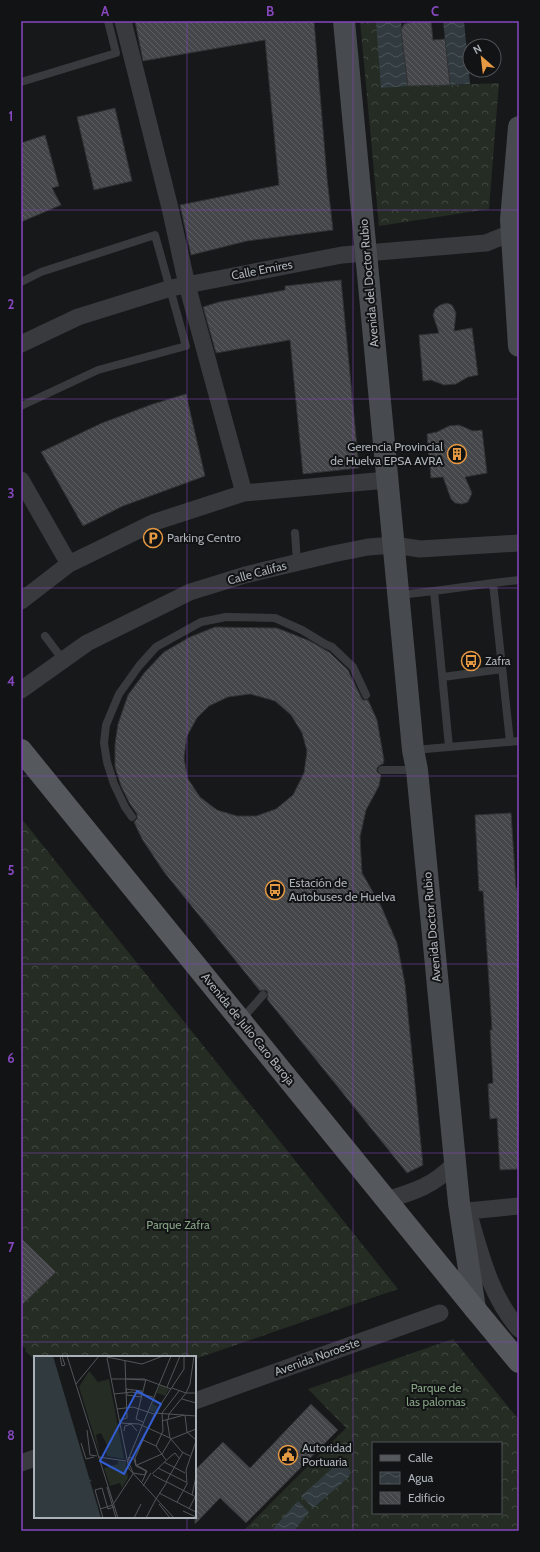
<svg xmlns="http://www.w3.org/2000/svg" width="540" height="1552" viewBox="0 0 540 1552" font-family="Cabin,sans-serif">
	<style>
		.forest { fill: url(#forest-crowns); fill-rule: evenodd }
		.water { fill: url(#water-waves) }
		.building { fill: url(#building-back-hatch); stroke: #323235; fill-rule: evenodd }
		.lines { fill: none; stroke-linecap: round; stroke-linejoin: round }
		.lane { stroke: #393a3e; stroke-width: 8 }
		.street { stroke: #393a3e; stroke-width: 17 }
		.secondary { stroke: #474a4e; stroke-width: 22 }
		.primary { stroke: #55585d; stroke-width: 22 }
		.grid { fill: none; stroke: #8547be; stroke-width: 1; stroke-opacity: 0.55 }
		.labels { text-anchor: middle; stroke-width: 4; stroke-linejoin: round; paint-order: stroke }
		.street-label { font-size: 12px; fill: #abb1b8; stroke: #121314 }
		.poi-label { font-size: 12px; fill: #abb1b8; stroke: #121314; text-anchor: start }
		.park-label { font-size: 12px; fill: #85a283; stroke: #121314 }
		.inset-river { fill: none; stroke: #303a3f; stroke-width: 2 }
		.inset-road { fill: none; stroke: #525559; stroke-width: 1 }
		.view { fill: #325dd3; fill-opacity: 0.15; stroke: #325dd3; stroke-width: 2 }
		.inset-edge { fill: none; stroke: #abb1b8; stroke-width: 2 }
		.neatline { fill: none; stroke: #8547be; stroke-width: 1.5 }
		.grid-label { font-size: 13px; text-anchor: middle; font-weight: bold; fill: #8547be }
	</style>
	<defs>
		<pattern id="forest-crowns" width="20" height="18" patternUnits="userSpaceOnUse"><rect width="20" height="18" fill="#242c24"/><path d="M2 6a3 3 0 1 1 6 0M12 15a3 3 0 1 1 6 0" fill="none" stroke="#414842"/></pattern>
		<pattern id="water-waves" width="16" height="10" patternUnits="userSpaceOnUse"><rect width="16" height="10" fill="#303a3f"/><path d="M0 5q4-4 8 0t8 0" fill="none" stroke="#4b5459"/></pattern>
		<pattern id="building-back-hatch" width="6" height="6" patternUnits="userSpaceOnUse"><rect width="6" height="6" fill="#454649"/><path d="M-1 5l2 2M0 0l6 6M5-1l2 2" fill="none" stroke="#5d5e61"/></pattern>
	</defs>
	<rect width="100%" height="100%" fill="#171819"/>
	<path class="forest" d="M 360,21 L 381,21 L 450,85 L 499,83 L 489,209 L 379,226 Z
		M 21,818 L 398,1289 L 195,1359 L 195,1357 L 35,1357 L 35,1360 L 25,1351 L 26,1349 L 21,1345 Z
		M 453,1339 L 519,1420 L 519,1531 L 243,1531 L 346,1428 L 308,1389 ZM 373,1443 L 501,1443 L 501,1513 L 373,1513 Z"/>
	<path class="water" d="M 376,21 L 401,21 L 408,86 L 381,88 Z
		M 443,21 L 464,21 L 470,84 L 450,85 Z
		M 337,1464 L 348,1467 L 351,1472 L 348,1478 L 313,1508 L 301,1496 Z
		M 298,1501 L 309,1512 L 294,1531 L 271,1531 Z"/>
	<path class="building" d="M 135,21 L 314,21 L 327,178 L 333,230 L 247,241 L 191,255 L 180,205 L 279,185 L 265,40 L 143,61 Z
		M 416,21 L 431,21 L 433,40 L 445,39 L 450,85 L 408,86 L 401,30 L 404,24 Z
		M 115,108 L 132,181 L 94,190 L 77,117 Z
		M 45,135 L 59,186 L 52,188 L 61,205 L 21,222 L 21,143 Z
		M 341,280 L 359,468 L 303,474 L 290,340 L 216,353 L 203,307 L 219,302 L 285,290 L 285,286 Z
		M 447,303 L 452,305 L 456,313 L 454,331 L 472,328 L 478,375 L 468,377 L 456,384 L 444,385 L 431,380 L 423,381 L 419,335 L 439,333 L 433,315 L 435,309 L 440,305 Z
		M 186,394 L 205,476 L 123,506 L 83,526 L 41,452 L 102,423 L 153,404 Z
		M 459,425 L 473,431 L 482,430 L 487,473 L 465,477 L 472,493 L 468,502 L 462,504 L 455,503 L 451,499 L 443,477 L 431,478 L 427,434 L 437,432 L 449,426 Z
		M 215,627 L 277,628 L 310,641 L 329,652 L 348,670 L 361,697 L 363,700 L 368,700 L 377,720 L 384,760 L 383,764 L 380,765 L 377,768 L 377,772 L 381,775 L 379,786 L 366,810 L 360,837 L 362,873 L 381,906 L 397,943 L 405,984 L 423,1165 L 407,1173 L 267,999 L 268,996 L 267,991 L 264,990 L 260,991 L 164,872 L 142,839 L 134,822 L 137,819 L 137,814 L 130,804 L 121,786 L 115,767 L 115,744 L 118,724 L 128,695 L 145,672 L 164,652 L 190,637 ZM 250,694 L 275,701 L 291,715 L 302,733 L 307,751 L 304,773 L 293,795 L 276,809 L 256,816 L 237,816 L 217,810 L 200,797 L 188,779 L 184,758 L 187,736 L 197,718 L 209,706 L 228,697 Z
		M 511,813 L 516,888 L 517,888 L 519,919 L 519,1169 L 500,1170 L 497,1118 L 490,1119 L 488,1084 L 493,1083 L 490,1030 L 492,1030 L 483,891 L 479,891 L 475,815 Z
		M 21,1238 L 56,1272 L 21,1306 Z
		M 311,1404 L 338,1430 L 246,1523 L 220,1498 L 195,1524 L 195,1470 L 223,1442 L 250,1468 Z"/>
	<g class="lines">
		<path class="lane" d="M 21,82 L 116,53 L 108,21
			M 21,282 L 41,272 L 155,235 L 186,346 L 98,370 L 21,406
			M 295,533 L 297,562
			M 434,591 L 493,583
			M 399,595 L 434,591 L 449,747
			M 45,636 L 63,660
			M 443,677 L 502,669
			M 510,742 L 493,583 L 519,580
			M 414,750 L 519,741
			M 382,770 L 415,770
			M 132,817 L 125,807 L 114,784 L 107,762 L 104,743 L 106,725 L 119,694 L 139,666 L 156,647 L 201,622 L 226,617 L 275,618 L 302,630 L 325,644 L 332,647 L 353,667 L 366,695
			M 241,1020 L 263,995"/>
		<path class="street" d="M 123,21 L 170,208 L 187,285 L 244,493 L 387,480
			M 21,344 L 78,317 L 171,288 L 342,255 L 486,243 L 511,233
			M 21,480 L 69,564 L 21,601
			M 69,564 L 155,522 L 244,493
			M 21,690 L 87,643 L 190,592 L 245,575 L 333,554 L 368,547 L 394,545 L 420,549 L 519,543
			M 386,1200 C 414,1192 435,1185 455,1163
			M 519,1206 L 468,1211 C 480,1252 490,1296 519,1329
			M 195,1401 L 440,1313
			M 21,1463 L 35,1458"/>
		<path class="secondary" d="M 344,21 L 413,750 L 417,770 L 459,1203 L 475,1309
			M 519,127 L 511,220 L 519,346"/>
		<path class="primary" d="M 21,750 L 475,1309 L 519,1362"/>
	</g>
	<path class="grid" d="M 187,21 L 187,1357M 353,21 L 353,1531M 21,210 L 519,210M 21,399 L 519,399M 21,588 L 519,588M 21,776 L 519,776M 21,964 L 519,964M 21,1153 L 519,1153M 21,1342 L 519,1342M 187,1517 L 187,1531"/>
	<defs>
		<symbol id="building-ring" viewBox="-11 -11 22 22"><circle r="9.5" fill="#121314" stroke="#e69943" stroke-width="1.5"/><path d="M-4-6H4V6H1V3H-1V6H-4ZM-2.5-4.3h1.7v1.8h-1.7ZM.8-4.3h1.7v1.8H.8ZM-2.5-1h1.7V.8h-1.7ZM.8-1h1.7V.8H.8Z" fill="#e69943"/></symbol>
		<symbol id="parking-ring" viewBox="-11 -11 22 22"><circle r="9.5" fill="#121314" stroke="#e69943" stroke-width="1.5"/><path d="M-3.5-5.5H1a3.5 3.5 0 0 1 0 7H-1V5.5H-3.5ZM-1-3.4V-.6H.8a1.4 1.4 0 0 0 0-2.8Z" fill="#e69943"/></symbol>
		<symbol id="bus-ring" viewBox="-11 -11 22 22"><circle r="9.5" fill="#121314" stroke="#e69943" stroke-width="1.5"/><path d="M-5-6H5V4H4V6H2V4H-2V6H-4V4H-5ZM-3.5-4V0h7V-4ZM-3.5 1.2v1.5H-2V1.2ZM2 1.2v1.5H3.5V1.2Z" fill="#e69943"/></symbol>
		<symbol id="civic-ring" viewBox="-11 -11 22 22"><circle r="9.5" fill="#121314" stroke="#e69943" stroke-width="1.5"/><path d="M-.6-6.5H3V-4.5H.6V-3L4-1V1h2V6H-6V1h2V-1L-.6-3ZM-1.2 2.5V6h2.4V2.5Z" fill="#e69943"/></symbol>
	</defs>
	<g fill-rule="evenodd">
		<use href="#building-ring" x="446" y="443" width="22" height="22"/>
		<use href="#parking-ring" x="142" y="527" width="22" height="22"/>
		<use href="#bus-ring" x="460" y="650" width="22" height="22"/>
		<use href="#bus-ring" x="264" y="879" width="22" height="22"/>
		<use href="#civic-ring" x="277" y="1444" width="22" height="22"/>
	</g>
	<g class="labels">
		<g class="street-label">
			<text transform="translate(262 270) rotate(-11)" y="4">Calle Emires</text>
			<text transform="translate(369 283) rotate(-95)" y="4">Avenida del Doctor Rubio</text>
			<text transform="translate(257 573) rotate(-15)" y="4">Calle Califas</text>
			<text transform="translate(432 927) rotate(-95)" y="4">Avenida Doctor Rubio</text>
			<text transform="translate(248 1029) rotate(51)" y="4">Avenida de Julio Caro Baroja</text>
			<text transform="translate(317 1357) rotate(-20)" y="4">Avenida Noroeste</text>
		</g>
		<g class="poi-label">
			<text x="443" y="451" text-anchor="end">Gerencia Provincial<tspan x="443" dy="14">de Huelva EPSA AVRA</tspan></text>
			<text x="167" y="542">Parking Centro</text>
			<text x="485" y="665">Zafra</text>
			<text x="289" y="887">Estación de<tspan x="289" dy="14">Autobuses de Huelva</tspan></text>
			<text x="302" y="1452">Autoridad<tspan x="302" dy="14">Portuaria</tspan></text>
		</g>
		<g class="park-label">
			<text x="178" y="1229">Parque Zafra</text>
			<text x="436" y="1392">Parque de<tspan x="436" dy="14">las palomas</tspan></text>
		</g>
	</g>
	<g transform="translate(34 1356)">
		<rect width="162" height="162" fill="#171819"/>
		<path d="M 55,15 L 64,26 L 75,23 L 90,103 L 73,100 L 72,95 L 75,93 L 67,77 L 62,79 L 66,99 L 45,31 ZM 126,29 L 135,33 L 131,40 L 123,37 L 119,48 L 124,51 L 120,56 L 115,55 ZM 84,105 L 92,106 L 94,122 L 88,132 L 86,127 L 76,130 L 70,112 L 84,108 Z" fill="#242c24"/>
		<path d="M 0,0 L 19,0 L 67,162 L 0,162 Z" fill="#303a3f"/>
		<path class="inset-river" d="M 37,162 L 39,142 L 44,133 L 57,124"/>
		<path class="inset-road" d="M 26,0 L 28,10 L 31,9 L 28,0M 33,0 L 84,162M 73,1 L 108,8 L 129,0M 73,2 L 95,113 L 140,162M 77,23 L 110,23 L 137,33M 92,23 L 111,24M 42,28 L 65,0M 133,31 L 146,0M 138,32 L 152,37 L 162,37M 92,33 L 108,35 L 107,41 L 93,39 ZM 80,38 L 98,36 L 119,41M 148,43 L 162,47M 83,53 L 99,51 L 120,58M 121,57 L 162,60M 151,59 L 153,76M 86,64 L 93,62 L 91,5M 133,64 L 136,82M 134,64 L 135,58 L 152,37 L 156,28 L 160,0M 128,65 L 150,59M 109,66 L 102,63 L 112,23M 86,67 L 105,68 L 136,82 L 148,96 L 156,100M 53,74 L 56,99 L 63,100M 90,75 L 91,70 L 97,68 L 103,75M 153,76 L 162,84M 137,83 L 162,73M 109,84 L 122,90 L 132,104M 47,87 L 52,103 L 60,101M 122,90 L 129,75 L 128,57 L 145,35M 65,101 L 92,105M 95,101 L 100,103 L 102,110 L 112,115 L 111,119 L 99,117 L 95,107 ZM 94,104 L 137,0M 130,106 L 151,117M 103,109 L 128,98 L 137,83M 124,112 L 152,126M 118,118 L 137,100 L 141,97 L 145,102M 119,119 L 132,126 L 149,96M 108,126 L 113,115 L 102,109 L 101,102 L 121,57 L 150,13 L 150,0M 109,130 L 117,117M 73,131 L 82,162M 125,137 L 162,156M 158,139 L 162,121M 122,143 L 133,126 L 162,141M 143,146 L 153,128 L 152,114 L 162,85M 80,147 L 99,118M 125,148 L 136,162M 66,153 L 79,149M 155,153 L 162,139M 149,155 L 162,161M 69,162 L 61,134 L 68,132 L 74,153 L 80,151M 100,162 L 107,148M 112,162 L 122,143"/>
		<path class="view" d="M 103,35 L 127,48 L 90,118 L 66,105 Z"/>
		<rect width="162" height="162" class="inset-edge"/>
	</g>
	<rect width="540" height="1552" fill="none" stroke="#121314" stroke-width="44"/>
	<rect x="372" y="1442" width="130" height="72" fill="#121314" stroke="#4f5256"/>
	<rect x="380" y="1455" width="20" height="6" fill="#55585d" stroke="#4f5256"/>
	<text x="408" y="1462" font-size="12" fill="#abb1b8">Calle</text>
	<rect x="380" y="1472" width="20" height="12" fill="url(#water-waves)" stroke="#4f5256"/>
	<text x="408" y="1482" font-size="12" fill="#abb1b8">Agua</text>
	<rect x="380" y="1492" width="20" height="12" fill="url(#building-back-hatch)" stroke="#4f5256"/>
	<text x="408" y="1502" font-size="12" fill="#abb1b8">Edificio</text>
	<g transform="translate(482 58) rotate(332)"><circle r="19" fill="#121314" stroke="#4f5256"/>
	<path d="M0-3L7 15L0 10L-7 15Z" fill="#e69943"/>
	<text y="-6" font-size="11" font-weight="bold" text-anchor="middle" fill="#abb1b8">N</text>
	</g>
	<rect x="22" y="22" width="496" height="1508" class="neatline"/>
	<g class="grid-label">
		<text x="105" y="16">A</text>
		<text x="270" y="16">B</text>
		<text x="435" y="16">C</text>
		<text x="11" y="121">1</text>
		<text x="11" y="309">2</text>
		<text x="11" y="498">3</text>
		<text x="11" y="686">4</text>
		<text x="11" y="875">5</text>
		<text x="11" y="1063">6</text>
		<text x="11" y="1252">7</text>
		<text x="11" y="1440">8</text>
	</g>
</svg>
